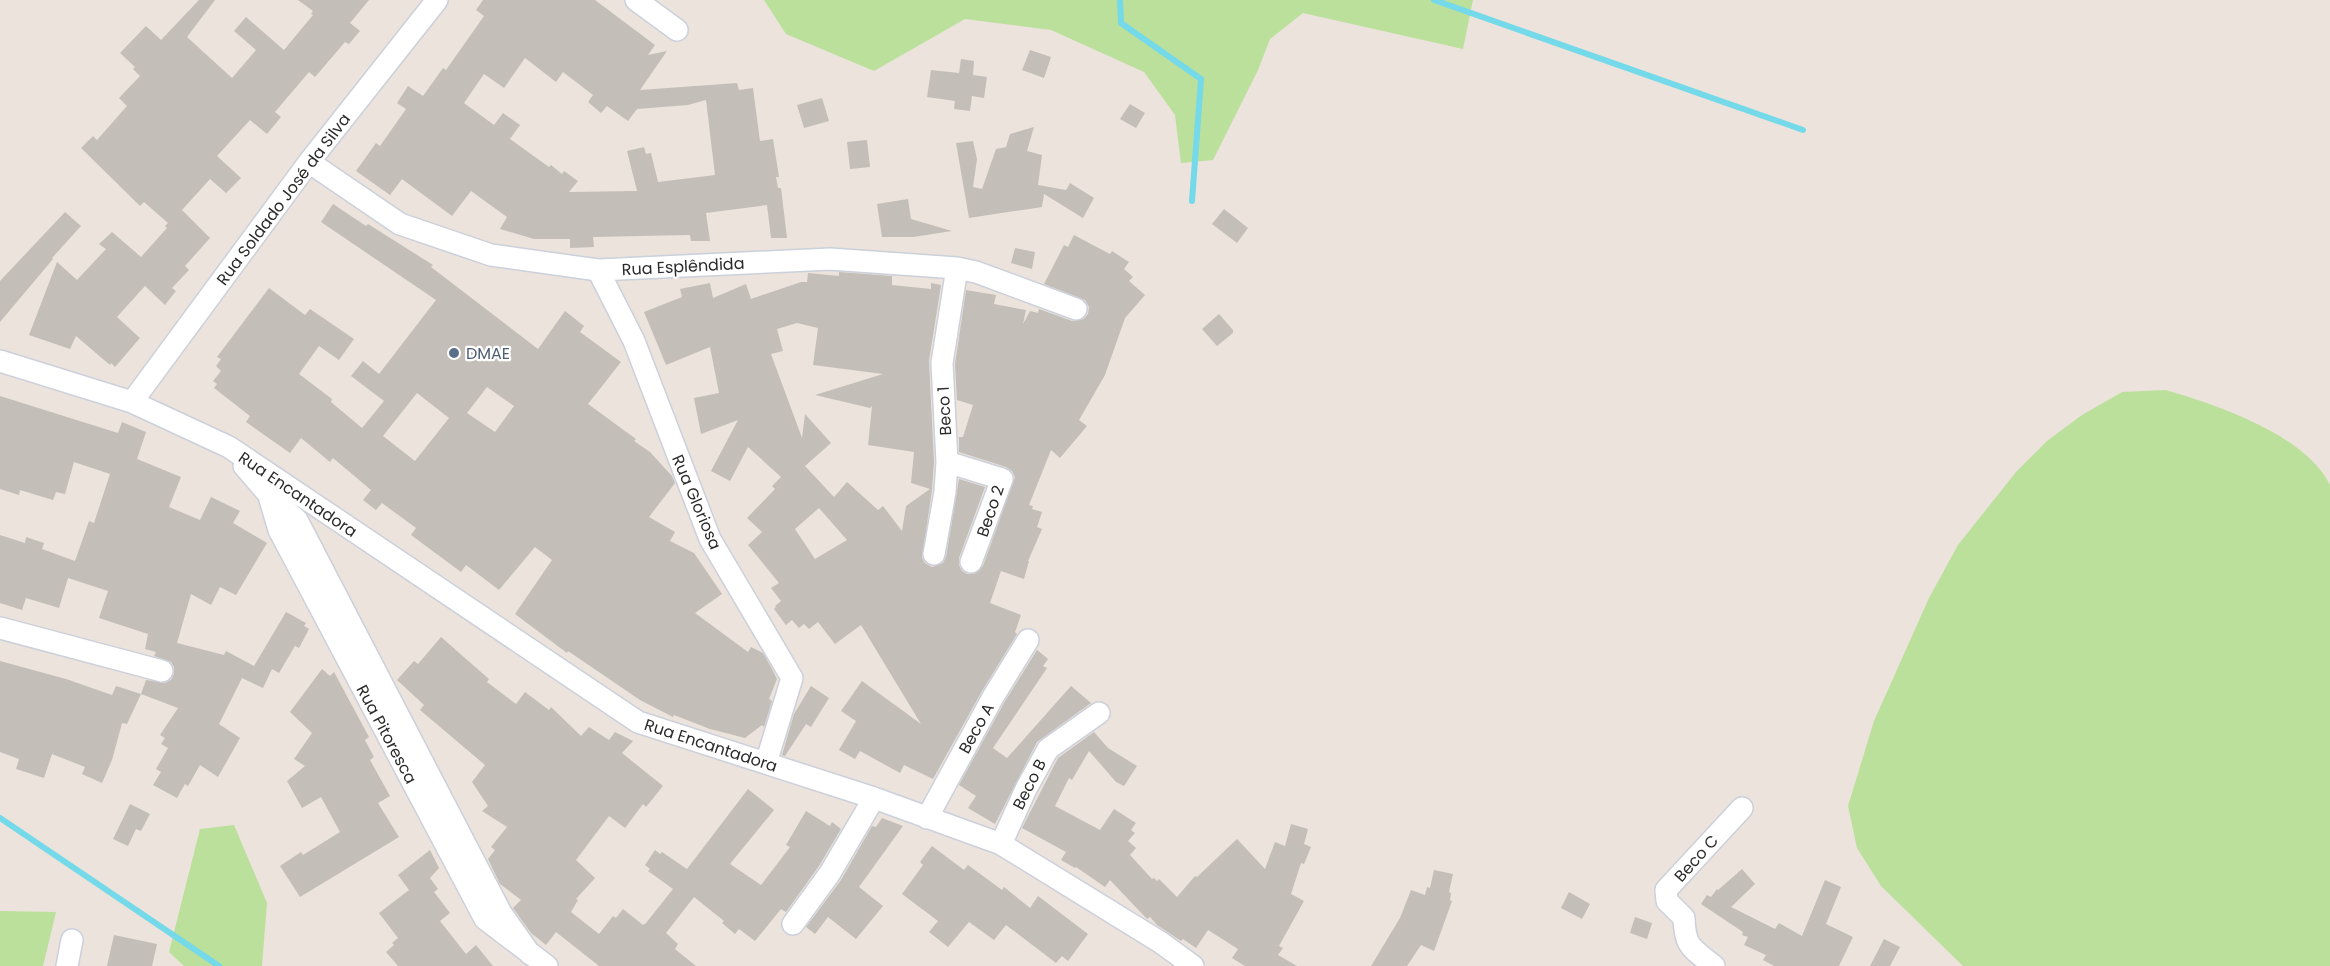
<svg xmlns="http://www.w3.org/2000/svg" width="2330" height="966" viewBox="0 0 2330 966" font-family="Poppins,sans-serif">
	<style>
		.green { fill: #bbe09b }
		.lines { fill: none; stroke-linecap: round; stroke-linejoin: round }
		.stream { stroke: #74d9e9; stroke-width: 6 }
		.building { fill: #c4beb8; fill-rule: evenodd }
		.minor-casing { stroke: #cbd0db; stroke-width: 24 }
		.minor { stroke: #fff; stroke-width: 21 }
		.service-dot { fill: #5c6f8a; stroke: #fff; stroke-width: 2 }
		.labels { text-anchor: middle; stroke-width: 4.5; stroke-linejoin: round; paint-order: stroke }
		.street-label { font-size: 16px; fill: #2a2a2a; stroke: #fff }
		.service-label { font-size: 16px; fill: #4e5e75; stroke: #fff; text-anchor: start }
	</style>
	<rect width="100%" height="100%" fill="#ebe3dc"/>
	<path class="green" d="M 764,0 L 1473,0 L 1463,49 L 1303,13 L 1270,39 L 1258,70 L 1213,160 L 1181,163 L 1175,115 L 1144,72 L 1051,30 L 965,19 L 874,71 L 786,34 Z
		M 2166,390 C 2216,405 2305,434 2330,485 L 2330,966 L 1963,966 L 1881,886 L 1857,848 L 1848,806 L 1874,721 L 1929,598 L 1958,545 L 2016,472 L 2047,441 L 2082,415 L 2122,392 Z
		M 234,825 L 267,903 L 262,966 L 184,966 L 169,952 L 200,829 Z
		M 0,911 L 56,912 L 43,966 L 0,966 Z"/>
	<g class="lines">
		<path class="stream" d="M 1120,0 L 1121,23 L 1201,79 L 1192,201
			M 1434,0 L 1803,130
			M 0,818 L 219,966"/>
	</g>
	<path class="building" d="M 199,0 L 215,0 L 187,37 L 232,78 L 256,50 L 234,31 L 246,17 L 284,50 L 313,15 L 311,14 L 313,11 L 298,0 L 369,0 L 350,23 L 360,31 L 349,44 L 345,42 L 315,77 L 309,72 L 275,112 L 281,117 L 267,134 L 250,120 L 217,156 L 241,178 L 226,193 L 210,179 L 182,210 L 210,238 L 185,266 L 189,270 L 172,288 L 176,291 L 165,305 L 145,286 L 117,317 L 140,338 L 115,367 L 111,363 L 110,365 L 76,336 L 70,349 L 29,335 L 57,262 L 77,280 L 106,249 L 99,244 L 112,232 L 141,257 L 167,228 L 165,226 L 168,223 L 144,202 L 140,206 L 81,148 L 93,136 L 97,140 L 127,106 L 119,98 L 140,76 L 133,69 L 135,67 L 120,53 L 146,26 L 161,40 Z
		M 483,0 L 595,0 L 655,45 L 648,55 L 667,51 L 640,90 L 737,83 L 739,90 L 753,88 L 760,141 L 773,139 L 779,177 L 776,177 L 778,188 L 781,188 L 787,238 L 771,238 L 767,205 L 706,213 L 710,241 L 691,241 L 690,235 L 593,237 L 594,247 L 570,248 L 570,239 L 534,239 L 500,229 L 507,217 L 471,191 L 452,216 L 402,179 L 390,195 L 356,171 L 376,143 L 380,146 L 406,109 L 397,103 L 408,86 L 423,96 L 443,68 L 446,70 L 484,16 L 476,10 ZM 525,58 L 556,82 L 563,72 L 593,95 L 588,102 L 601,113 L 607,106 L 628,121 L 637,109 L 688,105 L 706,100 L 715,175 L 658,182 L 651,153 L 646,154 L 644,147 L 627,151 L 637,191 L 569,192 L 578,181 L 564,171 L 562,174 L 551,165 L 549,167 L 510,139 L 520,125 L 503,113 L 494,125 L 464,103 L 484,74 L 504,88 Z
		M 1030,50 L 1051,57 L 1044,78 L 1022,70 Z
		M 961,59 L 974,61 L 973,75 L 987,77 L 984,98 L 972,96 L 970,111 L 954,109 L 955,101 L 927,97 L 931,70 L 959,73 Z
		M 822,98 L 829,121 L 804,128 L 797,105 Z
		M 1130,104 L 1145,113 L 1136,128 L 1120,119 Z
		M 1034,127 L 1027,151 L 1042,155 L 1038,185 L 1066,190 L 1070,183 L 1094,198 L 1083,218 L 1044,194 L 1042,207 L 969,218 L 956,143 L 973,141 L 977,159 L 973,187 L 982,189 L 996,149 L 1006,147 L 1010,134 Z
		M 867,140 L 870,167 L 850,169 L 847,142 Z
		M 908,199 L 911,219 L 952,231 L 913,237 L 882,237 L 877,204 Z
		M 333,204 L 366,226 L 368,224 L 433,265 L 431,267 L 538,349 L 565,311 L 584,326 L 580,332 L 621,362 L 588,404 L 636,439 L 634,441 L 650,452 L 672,476 L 675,483 L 649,517 L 675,532 L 670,541 L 694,553 L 722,594 L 695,613 L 748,652 L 751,647 L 763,653 L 771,667 L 777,679 L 769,699 L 772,701 L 764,727 L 762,725 L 745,738 L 710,729 L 674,715 L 673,717 L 640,700 L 568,651 L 567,653 L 515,614 L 552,560 L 535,547 L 499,590 L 466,565 L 461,572 L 411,535 L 416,528 L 382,503 L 376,510 L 363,500 L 371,490 L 333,458 L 330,462 L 301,438 L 290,453 L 246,422 L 250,416 L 214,388 L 217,384 L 213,381 L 221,371 L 216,366 L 221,359 L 217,357 L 269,288 L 305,315 L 310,309 L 354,339 L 339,360 L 319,346 L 299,374 L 332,399 L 331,402 L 362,428 L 384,401 L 351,376 L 363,361 L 379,374 L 436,300 L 321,222 ZM 487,387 L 514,406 L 495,432 L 467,413 ZM 417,393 L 449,418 L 415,461 L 383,436 Z
		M 1224,209 L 1248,228 L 1237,243 L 1212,224 Z
		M 65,212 L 81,226 L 52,258 L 53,259 L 0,322 L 0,281 Z
		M 1074,235 L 1110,254 L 1112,251 L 1129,262 L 1124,269 L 1133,277 L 1129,281 L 1145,295 L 1125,318 L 1105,375 L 1079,420 L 1087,426 L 1060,458 L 1051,450 L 1029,505 L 1033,506 L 1032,509 L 1042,512 L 1037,527 L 1042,529 L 1028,561 L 1029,561 L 1024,579 L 1001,571 L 990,603 L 1021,615 L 1015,632 L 1017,634 L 982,691 L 933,779 L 904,765 L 900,773 L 860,751 L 855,759 L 839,750 L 856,721 L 841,711 L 862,681 L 921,724 L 861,625 L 835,644 L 818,622 L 809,629 L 804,624 L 799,628 L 792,620 L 786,625 L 774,609 L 776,607 L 775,606 L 781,601 L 771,588 L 779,583 L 748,545 L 762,532 L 747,518 L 775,489 L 772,486 L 781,477 L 748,447 L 730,481 L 711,471 L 738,420 L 701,434 L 694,398 L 719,393 L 710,347 L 666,365 L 644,312 L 682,297 L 680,289 L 710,283 L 713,298 L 746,284 L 751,299 L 801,282 L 807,282 L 808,273 L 839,276 L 839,272 L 892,276 L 892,285 L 931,289 L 931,283 L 941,285 L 929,361 L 934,462 L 932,490 L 922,558 L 925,563 L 932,567 L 943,563 L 946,557 L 959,479 L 985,487 L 959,558 L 959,565 L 962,571 L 967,574 L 974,574 L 983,566 L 1015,477 L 1012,471 L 1006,467 L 959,452 L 959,437 L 963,437 L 973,405 L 957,400 L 955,364 L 966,290 L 996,295 L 994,304 L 1026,310 L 1023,324 L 1030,311 L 1038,313 L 1039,309 L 1072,321 L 1084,319 L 1088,314 L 1089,307 L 1085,300 L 1044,284 L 1064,245 L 1068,247 ZM 797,323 L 818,328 L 813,365 L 883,374 L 815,395 L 870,408 L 872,406 L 868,445 L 914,452 L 911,483 L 930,489 L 906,506 L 902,531 L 883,506 L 878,510 L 847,482 L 834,497 L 805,466 L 831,443 L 805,414 L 802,438 L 771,354 L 783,351 L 777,329 ZM 819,508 L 847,540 L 815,559 L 795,529 Z
		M 1015,248 L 1035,252 L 1032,269 L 1011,263 Z
		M 1219,314 L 1233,330 L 1233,333 L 1217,346 L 1202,329 Z
		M 0,396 L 118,433 L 122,422 L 146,432 L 137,459 L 181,477 L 169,507 L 200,520 L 211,497 L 240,511 L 233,523 L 267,543 L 236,595 L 220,587 L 211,605 L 191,594 L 177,643 L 224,655 L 226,651 L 254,666 L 286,612 L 306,623 L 304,626 L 309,629 L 299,648 L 295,646 L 279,673 L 272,669 L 263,688 L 242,678 L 219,724 L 240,738 L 218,777 L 200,765 L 188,786 L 185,784 L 177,798 L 153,785 L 161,772 L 156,769 L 168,748 L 161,744 L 165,738 L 160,735 L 178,708 L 141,694 L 146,680 L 165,683 L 171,680 L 174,674 L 174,667 L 171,662 L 154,656 L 156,652 L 145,649 L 148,634 L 99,618 L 108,591 L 68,578 L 59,608 L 26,598 L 22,610 L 0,603 L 0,535 L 25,543 L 26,537 L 44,543 L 42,549 L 75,561 L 89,521 L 94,523 L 110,474 L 74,462 L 65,494 L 56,492 L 53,500 L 20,490 L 19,495 L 0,489 Z
		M 441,637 L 489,679 L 487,682 L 516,704 L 525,692 L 549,710 L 551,707 L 581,736 L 589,727 L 609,740 L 615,732 L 633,741 L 622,753 L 663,786 L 646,807 L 643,804 L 625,828 L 609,816 L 576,860 L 595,878 L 576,899 L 578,900 L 571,912 L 599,934 L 613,916 L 616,918 L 623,909 L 643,925 L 646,923 L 673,889 L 648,871 L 650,869 L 645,865 L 655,850 L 660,854 L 662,852 L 687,869 L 748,789 L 774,810 L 730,864 L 761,885 L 790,847 L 786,845 L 806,811 L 830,826 L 832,822 L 841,829 L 819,866 L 786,912 L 781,909 L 755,941 L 739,929 L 735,934 L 722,923 L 724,921 L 694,897 L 666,933 L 678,944 L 675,949 L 696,966 L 599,966 L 556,932 L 546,945 L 531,933 L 513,908 L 521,900 L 500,884 L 488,859 L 495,850 L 491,847 L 507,827 L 482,811 L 488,806 L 472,782 L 485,765 L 420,710 L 424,705 L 397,680 L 414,661 L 418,664 Z
		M 1037,650 L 1048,659 L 1043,666 L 1047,668 L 993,748 L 1007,758 L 1071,686 L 1091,703 L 1037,742 L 995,824 L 968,808 L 976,796 L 959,785 L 1004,703 Z
		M 0,661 L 66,679 L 112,695 L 116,686 L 141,694 L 127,724 L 122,723 L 112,760 L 102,783 L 82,774 L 85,767 L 52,754 L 44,778 L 16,769 L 19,759 L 0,752 Z
		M 322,669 L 330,676 L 334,672 L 369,737 L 365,740 L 374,757 L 370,760 L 390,796 L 378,803 L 399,837 L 300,897 L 280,866 L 301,852 L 303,855 L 340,832 L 321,797 L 302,808 L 287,781 L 305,766 L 294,759 L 312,733 L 290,712 Z
		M 811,686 L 829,698 L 811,727 L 806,724 L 785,756 L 782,755 L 794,714 Z
		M 1094,732 L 1108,748 L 1137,766 L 1124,786 L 1116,782 L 1089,751 L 1072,780 L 1069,778 L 1055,806 L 1100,830 L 1114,809 L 1136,823 L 1131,830 L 1135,833 L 1128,841 L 1136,848 L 1130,855 L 1152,879 L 1154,878 L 1157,881 L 1159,879 L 1177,897 L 1195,876 L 1197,877 L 1237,839 L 1265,869 L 1275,842 L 1285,846 L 1291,824 L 1308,829 L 1304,844 L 1311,847 L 1304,864 L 1301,863 L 1291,894 L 1304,901 L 1279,946 L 1283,948 L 1278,955 L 1297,966 L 1245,966 L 1232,958 L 1238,949 L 1208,930 L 1196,948 L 1183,939 L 1181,941 L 1157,925 L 1150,917 L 1147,919 L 1110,880 L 1105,887 L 1076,867 L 1075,868 L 1061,860 L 1066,852 L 1022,828 L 1058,758 Z
		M 130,804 L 150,814 L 141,831 L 136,829 L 128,846 L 113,839 Z
		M 882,818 L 903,826 L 859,887 L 883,906 L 856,939 L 828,917 L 815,934 L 806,927 L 841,880 L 872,826 L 876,827 Z
		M 932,846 L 964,870 L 968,865 L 1002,890 L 1004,887 L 1030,908 L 1038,896 L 1088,934 L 1068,961 L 1062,956 L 1056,963 L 1006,925 L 994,940 L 969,922 L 948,947 L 929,932 L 938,921 L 902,894 L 923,865 L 920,862 Z
		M 430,850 L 439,868 L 430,878 L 438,889 L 434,892 L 450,913 L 440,921 L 466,954 L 476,945 L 493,966 L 398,966 L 386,952 L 394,945 L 392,943 L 398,938 L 379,913 L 409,890 L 398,875 Z
		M 1742,869 L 1755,884 L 1731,907 L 1775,929 L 1779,923 L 1802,936 L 1825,880 L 1841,887 L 1826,924 L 1853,937 L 1839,966 L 1774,966 L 1763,960 L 1766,955 L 1744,945 L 1748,937 L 1742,935 L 1743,932 L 1701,904 L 1707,895 L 1711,897 L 1717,889 L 1718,890 Z
		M 1434,870 L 1453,874 L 1449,892 L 1451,893 L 1450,900 L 1452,901 L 1434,951 L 1421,945 L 1407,966 L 1371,966 L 1400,918 L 1411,890 L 1425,895 L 1427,887 L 1430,888 Z
		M 1569,892 L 1590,904 L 1582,919 L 1561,908 Z
		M 1635,917 L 1652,923 L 1647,939 L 1630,933 Z
		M 114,935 L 157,944 L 152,966 L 107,966 Z
		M 1884,939 L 1900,947 L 1890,966 L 1870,966 Z"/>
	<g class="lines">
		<defs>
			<path id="minor" d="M 636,0 L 677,30
				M 309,162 L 400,224 L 491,255 L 598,270 L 830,259 L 957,268 L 976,272 L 1076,309
				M 598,270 L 634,341 L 710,539 L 792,678 L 766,763
				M 0,361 L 132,402 L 229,447 L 638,722 L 874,798 L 1001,844 L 1160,942 L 1193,966
				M 132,402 L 309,162 L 437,0
				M 947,462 L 1002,479 L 971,562
				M 244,466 L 269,495 L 297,520 L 501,913 L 530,954
				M 269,496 L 279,530 L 485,919 L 547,966
				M 934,554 L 945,492 L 947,462 L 942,363 L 957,268
				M 0,628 L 162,671
				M 927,818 L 993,697 L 1028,640
				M 1001,844 L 1026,789 L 1048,749 L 1099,713
				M 793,924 L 830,873 L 874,798
				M 67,966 L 72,940
				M 1714,966 C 1692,948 1685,948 1684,918 L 1667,901 L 1666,890 L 1742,808"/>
		</defs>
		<use href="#minor" class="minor-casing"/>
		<use href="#minor" class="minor"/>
	</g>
	<circle class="service-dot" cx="454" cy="353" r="6"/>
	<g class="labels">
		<g class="street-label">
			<text transform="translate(283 199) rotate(-53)" y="6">Rua Soldado José da Silva</text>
			<text transform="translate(683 266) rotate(-3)" y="6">Rua Esplêndida</text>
			<text transform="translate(944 411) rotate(-93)" y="6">Beco 1</text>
			<text transform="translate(298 494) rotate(34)" y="6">Rua Encantadora</text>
			<text transform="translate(697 502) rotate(67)" y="6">Rua Gloriosa</text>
			<text transform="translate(990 511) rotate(-71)" y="6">Beco 2</text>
			<text transform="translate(976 728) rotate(-61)" y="6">Beco A</text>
			<text transform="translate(387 734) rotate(62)" y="6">Rua Pitoresca</text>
			<text transform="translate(711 745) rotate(18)" y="6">Rua Encantadora</text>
			<text transform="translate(1029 784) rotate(-63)" y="6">Beco B</text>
			<text transform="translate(1696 858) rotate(-48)" y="6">Beco C</text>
		</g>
		<g class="service-label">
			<text x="466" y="359">DMAE</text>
		</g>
	</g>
</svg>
